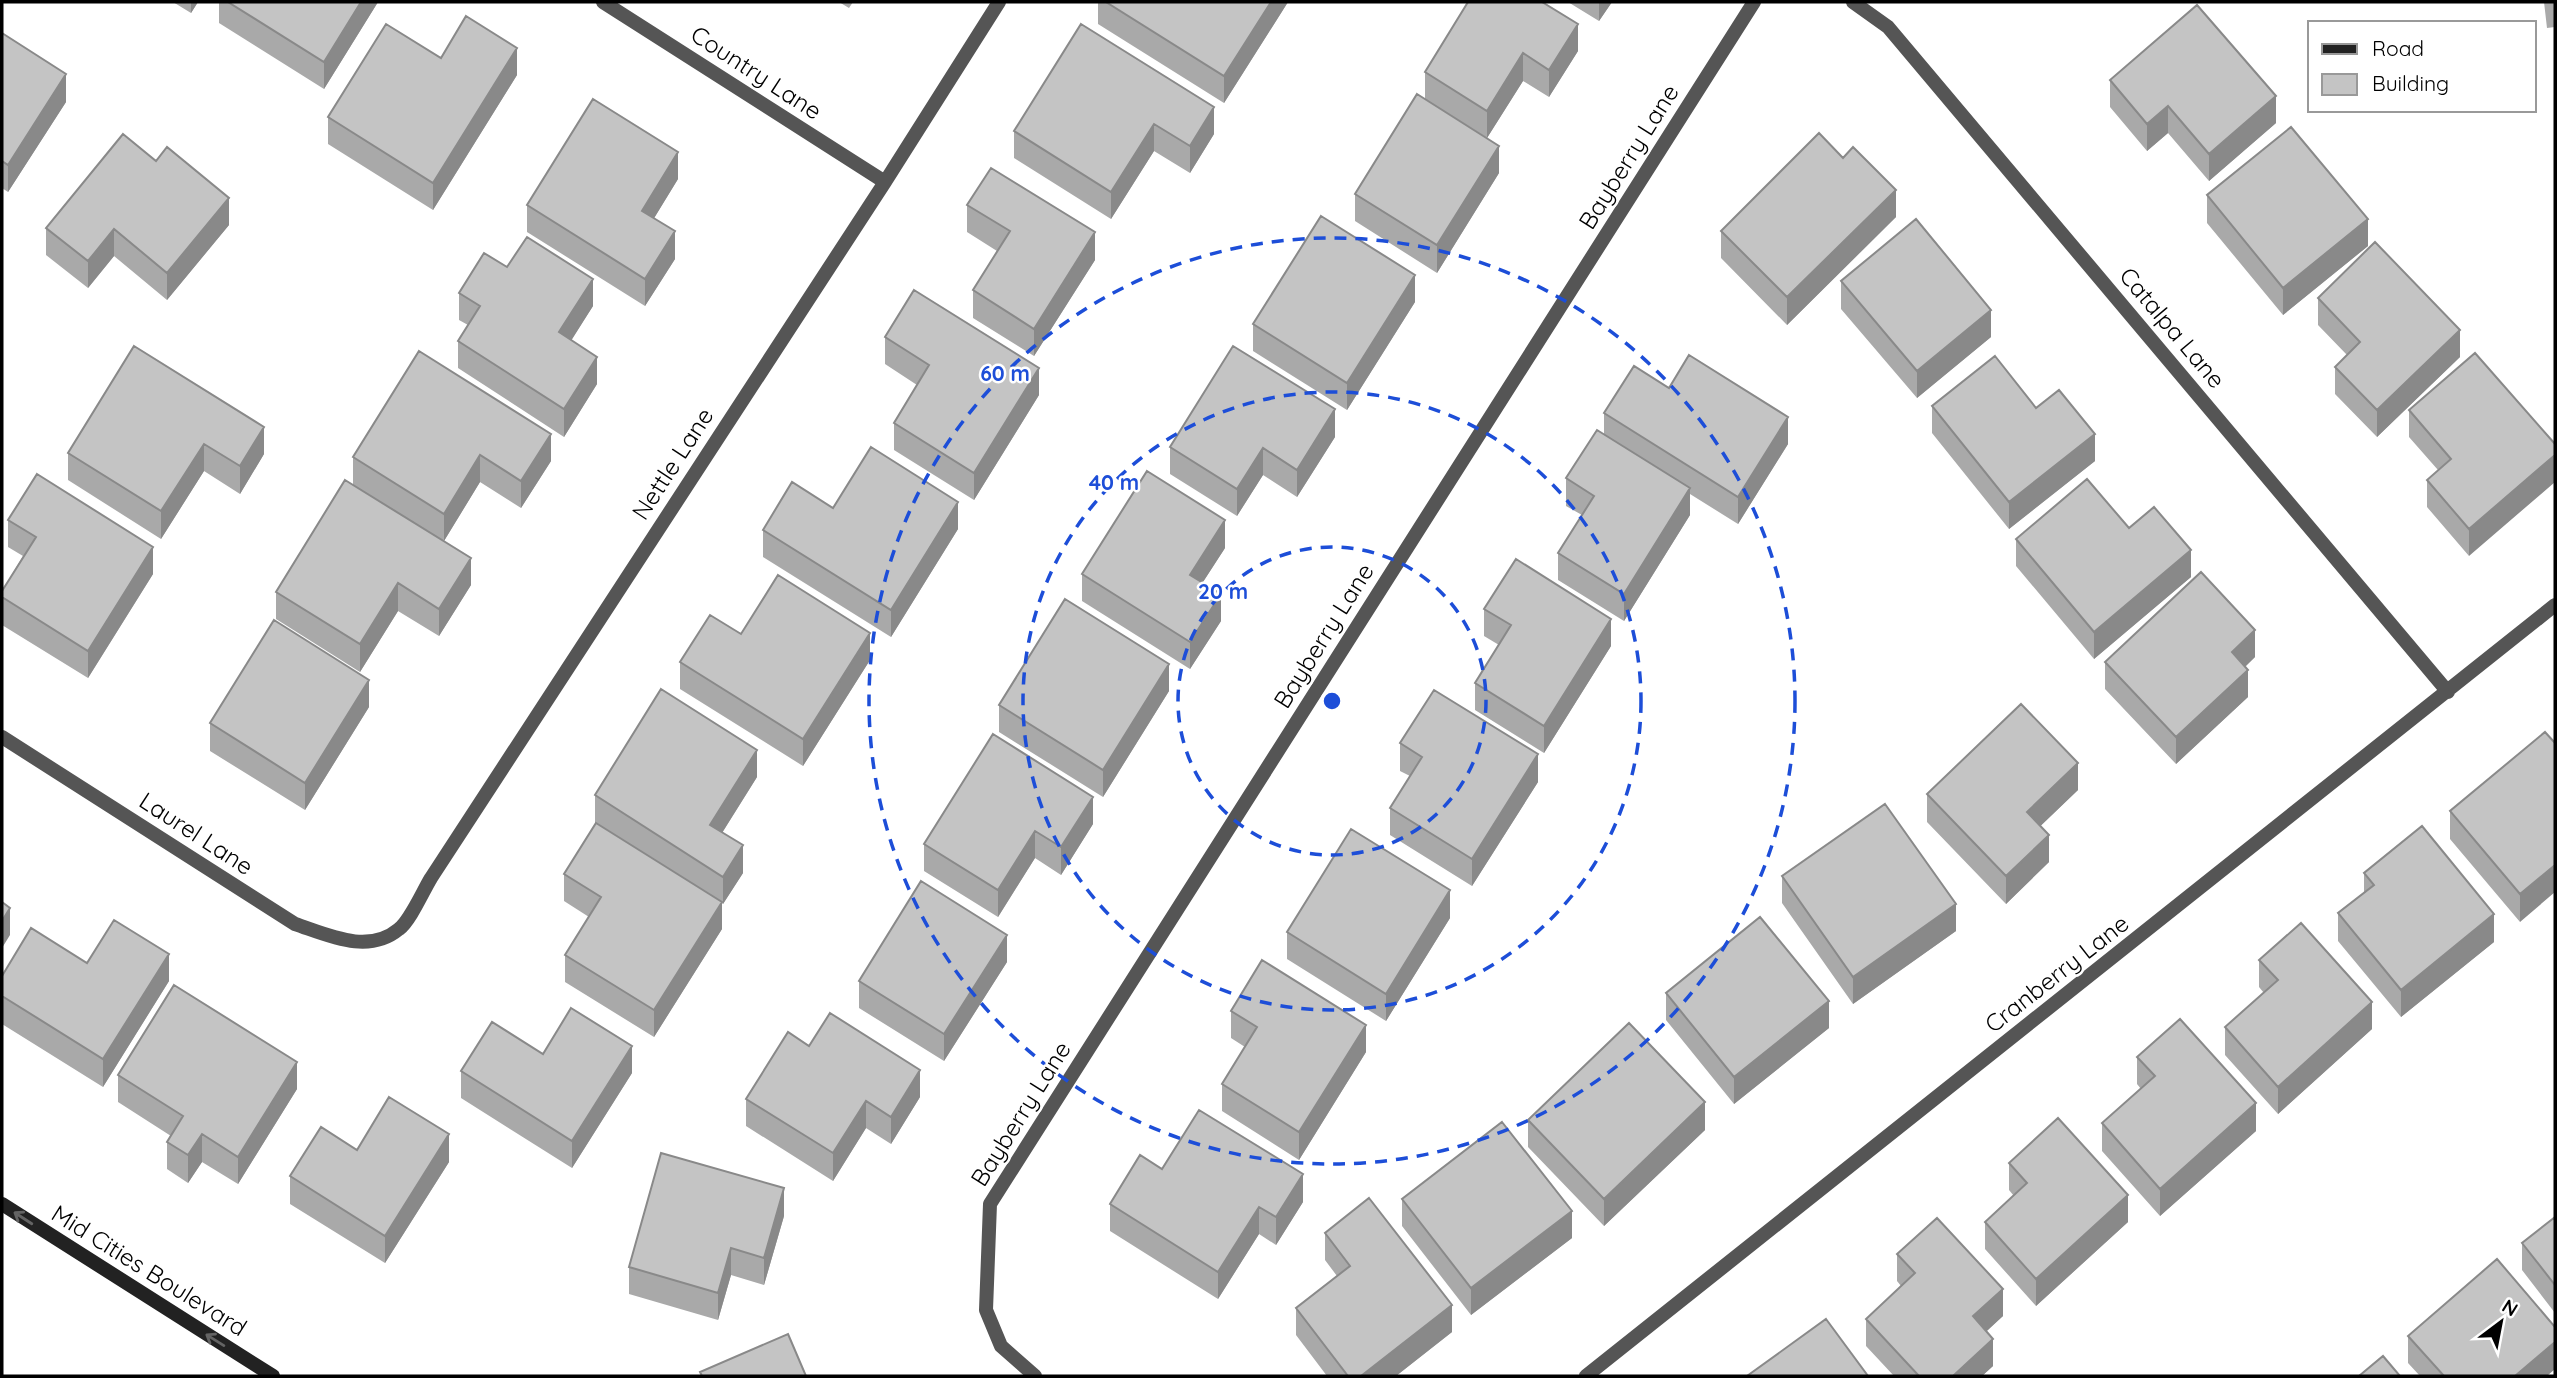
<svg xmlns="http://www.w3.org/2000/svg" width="2557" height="1378" viewBox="0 0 2557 1378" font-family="Quicksand,sans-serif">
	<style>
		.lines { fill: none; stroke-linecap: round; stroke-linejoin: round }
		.minor { stroke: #555; stroke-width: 14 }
		.secondary { stroke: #222; stroke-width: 14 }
		.wall { fill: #a9a9a9 }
		.shaded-wall { fill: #898989 }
		.building { fill: #c4c4c4; stroke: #898989; stroke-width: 2 }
		.oneway { stroke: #646464 }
		.ring { fill: none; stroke: #1d4ed8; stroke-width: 3.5; stroke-dasharray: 12 9 }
		.labels { text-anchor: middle; stroke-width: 5; stroke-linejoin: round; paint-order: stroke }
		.street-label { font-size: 24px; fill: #000; stroke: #fff }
		.centre { fill: #1d4ed8; stroke: #fff; stroke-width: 3.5 }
		.ring-label { font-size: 21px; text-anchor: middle; font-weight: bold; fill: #1d4ed8; stroke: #fff; stroke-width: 5; stroke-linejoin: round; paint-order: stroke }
	</style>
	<rect width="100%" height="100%" fill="#fff"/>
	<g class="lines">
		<path class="minor" d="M 603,2 L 885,182
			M 1853,2 L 1888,27 L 2448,692
			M 2,737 L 295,924 C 328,935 368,955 399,929 C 410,921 423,891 431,878 L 885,182 L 999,2
			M 1035,1376 L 1001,1346 L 986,1310 L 990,1204 L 1754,2
			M 1586,1376 L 2555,605"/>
		<path class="secondary" d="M 2,1204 L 273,1376"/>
	</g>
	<path class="wall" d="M 173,2 L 198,2 L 191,13 Z
		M 219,2 L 378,2 L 324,89 L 219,23 Z
		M 839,2 L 853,2 L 849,8 Z
		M 1098,2 L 1288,2 L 1224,103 L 1098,24 Z
		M 1468,2 L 1578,51 L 1549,97 L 1523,81 L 1487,138 L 1425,99 L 1425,72 Z
		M 1568,2 L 1612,2 L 1599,21 Z
		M 2544,2 L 2555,2 L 2555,27 L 2547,28 Z
		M 2,33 L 66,102 L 8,192 L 2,188 Z
		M 441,58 L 517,75 L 433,210 L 328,144 L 328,117 Z
		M 2110,80 L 2276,123 L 2209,181 L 2168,133 L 2147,151 L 2110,107 Z
		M 1214,107 L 1214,134 L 1190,173 L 1154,151 L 1111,219 L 1014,158 L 1014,131 Z
		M 1843,158 L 1896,217 L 1787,325 L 1721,258 L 1721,231 Z
		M 1499,173 L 1437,273 L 1355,221 L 1355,194 Z
		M 678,179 L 654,218 L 675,259 L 645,306 L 527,232 L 527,205 Z
		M 2207,195 L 2368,246 L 2283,315 L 2207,223 Z
		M 967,205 L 1095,260 L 1034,356 L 973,318 L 973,290 L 997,251 L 967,232 Z
		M 229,225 L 167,300 L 114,256 L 88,288 L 46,255 L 46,228 Z
		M 507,267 L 593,306 L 571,340 L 597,384 L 564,437 L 458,368 L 458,341 L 468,325 L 459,320 L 459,293 Z
		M 1841,281 L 1991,337 L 1917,398 L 1841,309 Z
		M 2318,298 L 2460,357 L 2377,437 L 2335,394 L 2335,367 L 2347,355 L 2318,325 Z
		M 1415,302 L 1347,410 L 1253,351 L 1253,324 Z
		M 885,337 L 1039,395 L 974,500 L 894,450 L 894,423 L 917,385 L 885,364 Z
		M 134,346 L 264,454 L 240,494 L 204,471 L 161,539 L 68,480 L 68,453 Z
		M 419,351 L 551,461 L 521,508 L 480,482 L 444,541 L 353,485 L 353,457 Z
		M 2475,353 L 2469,556 L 2427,507 L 2427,480 L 2438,470 L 2409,437 L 2409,410 Z
		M 1669,388 L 1788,444 L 1738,524 L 1690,494 L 1690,515 L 1624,621 L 1558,580 L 1558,553 L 1582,515 L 1566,506 L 1566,478 L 1604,434 L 1604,413 Z
		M 1932,406 L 2036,408 L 2095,461 L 2009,529 L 1932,433 Z
		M 1335,437 L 1297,497 L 1263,475 L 1237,516 L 1170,474 L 1170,447 Z
		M 833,508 L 958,529 L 891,637 L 763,557 L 763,530 Z
		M 8,520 L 153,574 L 88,678 L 2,625 L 2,591 L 23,556 L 8,547 Z
		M 2016,539 L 2191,577 L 2094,659 L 2016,566 Z
		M 1225,548 L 1203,582 L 1221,621 L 1190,669 L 1082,601 L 1082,574 Z
		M 471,558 L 471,585 L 439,636 L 398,611 L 360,672 L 276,619 L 276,592 Z
		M 1484,609 L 1611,646 L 1544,753 L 1475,710 L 1475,683 L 1499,645 L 1484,636 Z
		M 741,634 L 870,660 L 803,766 L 680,689 L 680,662 Z
		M 2255,657 L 2245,667 L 2248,697 L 2176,764 L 2105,689 L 2105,662 Z
		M 1169,691 L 1103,797 L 999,732 L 999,705 Z
		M 369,707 L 305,810 L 210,751 L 210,723 Z
		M 2545,732 L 2520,922 L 2450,839 L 2450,811 Z
		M 1400,743 L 1538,782 L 1472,886 L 1390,835 L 1390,808 L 1410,776 L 1400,771 Z
		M 757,777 L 722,833 L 743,873 L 723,904 L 722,903 L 722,929 L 654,1037 L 565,982 L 565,955 L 589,917 L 564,901 L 564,874 L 598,825 L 595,823 L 595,795 Z
		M 2078,790 L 2040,826 L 2049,862 L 2006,904 L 1927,822 L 1927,794 Z
		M 1093,824 L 1061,875 L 1035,858 L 998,917 L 924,871 L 924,844 Z
		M 2364,873 L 2494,942 L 2401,1017 L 2338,941 L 2338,913 L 2364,893 Z
		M 1782,876 L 1956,931 L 1853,1004 L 1782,903 Z
		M 1450,918 L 1386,1021 L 1287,959 L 1287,932 Z
		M 2259,960 L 2372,1029 L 2278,1114 L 2225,1055 L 2225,1027 L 2264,993 L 2259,987 Z
		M 1007,962 L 944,1061 L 859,1008 L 859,981 Z
		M 87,963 L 169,981 L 103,1087 L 2,1024 L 2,976 Z
		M 1666,993 L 1829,1028 L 1734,1104 L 1666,1020 Z
		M 1231,1011 L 1366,1052 L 1299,1160 L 1222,1111 L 1222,1084 L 1245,1047 L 1231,1038 Z
		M 809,1046 L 920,1097 L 891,1144 L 866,1128 L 833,1181 L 746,1126 L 746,1099 Z
		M 543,1054 L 632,1073 L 572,1168 L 461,1098 L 461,1071 Z
		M 2137,1057 L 2256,1131 L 2160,1216 L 2102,1151 L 2102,1123 L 2141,1089 L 2137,1084 Z
		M 118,1075 L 297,1089 L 238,1184 L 202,1162 L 188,1183 L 167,1169 L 167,1142 L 171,1136 L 118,1102 Z
		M 1528,1120 L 1705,1130 L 1604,1226 L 1528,1147 Z
		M 357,1150 L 449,1162 L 385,1263 L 290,1204 L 290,1176 Z
		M 2009,1163 L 2128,1222 L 2036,1306 L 1985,1249 L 1985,1222 L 2014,1196 L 2009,1190 Z
		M 1162,1169 L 1303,1202 L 1276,1245 L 1259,1234 L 1218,1299 L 1110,1231 L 1110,1204 Z
		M 1402,1199 L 1572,1238 L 1471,1315 L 1402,1226 Z
		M 784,1216 L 764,1285 L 731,1275 L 718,1320 L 629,1294 L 629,1267 Z
		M 2555,1217 L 2555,1313 L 2522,1270 L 2522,1243 Z
		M 1325,1233 L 1452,1332 L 1396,1376 L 1327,1376 L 1296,1335 L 1296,1308 L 1337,1276 L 1325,1260 Z
		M 1897,1254 L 2003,1316 L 1986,1331 L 1993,1366 L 1982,1376 L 1894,1376 L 1866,1346 L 1866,1319 L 1901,1286 L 1897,1281 Z
		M 2408,1336 L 2547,1376 L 2420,1376 L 2408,1363 Z"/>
	<path class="shaded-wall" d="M 191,2 L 198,2 L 191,13 Z
		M 361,2 L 378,2 L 324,89 L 324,62 Z
		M 1271,2 L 1288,2 L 1224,103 L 1224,76 Z
		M 1599,2 L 1612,2 L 1599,21 Z
		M 1578,24 L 1578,51 L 1549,97 L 1549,70 Z
		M 517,48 L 517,75 L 433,210 L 433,183 Z
		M 1523,53 L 1523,81 L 1487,138 L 1487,111 Z
		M 66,74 L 66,102 L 8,192 L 8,165 Z
		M 2276,96 L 2276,123 L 2209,181 L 2209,154 Z
		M 2168,106 L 2168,133 L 2147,151 L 2147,124 Z
		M 1214,107 L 1214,134 L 1190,173 L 1190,146 Z
		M 1154,124 L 1154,151 L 1111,219 L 1111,192 Z
		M 1499,146 L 1499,173 L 1437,273 L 1437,245 Z
		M 678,152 L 678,179 L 642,238 L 642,211 Z
		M 1896,190 L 1896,217 L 1787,325 L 1787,297 Z
		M 229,198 L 229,225 L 167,300 L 167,273 Z
		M 2368,219 L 2368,246 L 2283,315 L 2283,288 Z
		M 114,229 L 114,256 L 88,288 L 88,261 Z
		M 675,231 L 675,259 L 645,306 L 645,279 Z
		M 1095,232 L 1095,260 L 1034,356 L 1034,329 Z
		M 1415,275 L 1415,302 L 1347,410 L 1347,383 Z
		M 593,279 L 593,306 L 559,360 L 559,332 Z
		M 1991,310 L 1991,337 L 1917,398 L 1917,371 Z
		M 2460,330 L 2460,357 L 2377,437 L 2377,410 Z
		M 597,357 L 597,384 L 564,437 L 564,409 Z
		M 1039,368 L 1039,395 L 974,500 L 974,473 Z
		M 1335,409 L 1335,437 L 1297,497 L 1297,470 Z
		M 1788,417 L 1788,444 L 1738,524 L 1738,497 Z
		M 264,427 L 264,454 L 240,494 L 240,466 Z
		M 551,434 L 551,461 L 521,508 L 521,481 Z
		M 2095,434 L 2095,461 L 2009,529 L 2009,502 Z
		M 204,444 L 204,471 L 161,539 L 161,511 Z
		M 1263,448 L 1263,475 L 1237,516 L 1237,489 Z
		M 480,455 L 480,482 L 444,541 L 444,514 Z
		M 2555,455 L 2555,482 L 2469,556 L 2469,529 Z
		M 1690,488 L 1690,515 L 1624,621 L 1624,594 Z
		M 958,502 L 958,529 L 891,637 L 891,610 Z
		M 1225,520 L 1225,548 L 1190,602 L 1190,575 Z
		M 153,547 L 153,574 L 88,678 L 88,651 Z
		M 2191,550 L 2191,577 L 2094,659 L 2094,632 Z
		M 471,558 L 471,585 L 439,636 L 439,609 Z
		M 398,583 L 398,611 L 360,672 L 360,644 Z
		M 1221,594 L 1221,621 L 1190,669 L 1190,642 Z
		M 1611,619 L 1611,646 L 1544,753 L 1544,726 Z
		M 2255,630 L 2255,657 L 2232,679 L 2232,652 Z
		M 870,633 L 870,660 L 803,766 L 803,739 Z
		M 1169,664 L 1169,691 L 1103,797 L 1103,770 Z
		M 2248,670 L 2248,697 L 2176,764 L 2176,737 Z
		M 369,680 L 369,707 L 305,810 L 305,783 Z
		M 757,750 L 757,777 L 710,852 L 710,825 Z
		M 1538,754 L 1538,782 L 1472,886 L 1472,859 Z
		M 2078,763 L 2078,790 L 2027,839 L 2027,812 Z
		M 1093,797 L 1093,824 L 1061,875 L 1061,847 Z
		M 1035,831 L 1035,858 L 998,917 L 998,890 Z
		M 2049,835 L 2049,862 L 2006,904 L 2006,876 Z
		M 743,845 L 743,873 L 723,904 L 723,877 Z
		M 2555,865 L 2555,892 L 2520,922 L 2520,894 Z
		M 1450,890 L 1450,918 L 1386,1021 L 1386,994 Z
		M 722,902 L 722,929 L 654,1037 L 654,1010 Z
		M 1956,904 L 1956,931 L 1853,1004 L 1853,977 Z
		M 10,908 L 10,935 L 2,948 L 2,921 Z
		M 2494,914 L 2494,942 L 2401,1017 L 2401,990 Z
		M 1007,935 L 1007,962 L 944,1061 L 944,1034 Z
		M 169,954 L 169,981 L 103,1087 L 103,1059 Z
		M 1829,1001 L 1829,1028 L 1734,1104 L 1734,1077 Z
		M 2372,1002 L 2372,1029 L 2278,1114 L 2278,1087 Z
		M 1366,1025 L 1366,1052 L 1299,1160 L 1299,1132 Z
		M 632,1046 L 632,1073 L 572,1168 L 572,1141 Z
		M 297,1062 L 297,1089 L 238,1184 L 238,1157 Z
		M 920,1070 L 920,1097 L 891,1144 L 891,1117 Z
		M 866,1101 L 866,1128 L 833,1181 L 833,1153 Z
		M 1705,1102 L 1705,1130 L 1604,1226 L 1604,1199 Z
		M 2256,1103 L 2256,1131 L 2160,1216 L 2160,1189 Z
		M 202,1134 L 202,1162 L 188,1183 L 188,1155 Z
		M 449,1134 L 449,1162 L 385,1263 L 385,1236 Z
		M 1303,1174 L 1303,1202 L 1276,1245 L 1276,1217 Z
		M 784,1188 L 784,1216 L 764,1285 L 764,1258 Z
		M 2128,1195 L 2128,1222 L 2036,1306 L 2036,1279 Z
		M 1259,1207 L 1259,1234 L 1218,1299 L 1218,1272 Z
		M 1572,1211 L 1572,1238 L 1471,1315 L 1471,1288 Z
		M 731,1248 L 731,1275 L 718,1320 L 718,1293 Z
		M 2003,1289 L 2003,1316 L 1973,1344 L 1973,1316 Z
		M 1452,1305 L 1452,1332 L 1396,1376 L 1361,1376 Z
		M 1993,1339 L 1993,1366 L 1982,1376 L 1953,1376 Z
		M 2555,1342 L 2555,1369 L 2547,1376 L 2515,1376 Z"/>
	<path class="building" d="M 228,2 L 361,2 L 324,62 Z
		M 1106,2 L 1271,2 L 1224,76 Z
		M 1468,2 L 1542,2 L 1578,24 L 1549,70 L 1523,53 L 1487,111 L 1425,72 Z
		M 2197,5 L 2276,96 L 2209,154 L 2168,106 L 2147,124 L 2110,80 Z
		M 466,16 L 517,48 L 433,183 L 328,117 L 386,24 L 441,58 Z
		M 1081,24 L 1214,107 L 1190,146 L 1154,124 L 1111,192 L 1014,131 Z
		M 2,33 L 66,74 L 8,165 L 2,161 Z
		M 1417,94 L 1499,146 L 1437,245 L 1355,194 Z
		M 593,99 L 678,152 L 642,211 L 675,231 L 645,279 L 527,205 Z
		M 2291,127 L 2368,219 L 2283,288 L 2207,195 Z
		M 1819,133 L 1843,158 L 1853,147 L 1896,190 L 1787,297 L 1721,231 Z
		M 123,134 L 156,161 L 167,147 L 229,198 L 167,273 L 114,229 L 88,261 L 46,228 Z
		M 991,168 L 1095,232 L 1034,329 L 973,290 L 1010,231 L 967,205 Z
		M 1321,216 L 1415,275 L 1347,383 L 1253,324 Z
		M 1916,219 L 1991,310 L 1917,371 L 1841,281 Z
		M 527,237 L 593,279 L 559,332 L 597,357 L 564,409 L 458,341 L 480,306 L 459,293 L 484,253 L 507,267 Z
		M 2375,242 L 2460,330 L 2377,410 L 2335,367 L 2360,342 L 2318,298 Z
		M 914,290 L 1039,368 L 974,473 L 894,423 L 929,365 L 885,337 Z
		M 134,346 L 264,427 L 240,466 L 204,444 L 161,511 L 68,453 Z
		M 1233,346 L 1335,409 L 1297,470 L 1263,448 L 1237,489 L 1170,447 Z
		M 419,351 L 551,434 L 521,481 L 480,455 L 444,514 L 353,457 Z
		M 2475,353 L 2555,444 L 2555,455 L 2469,529 L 2427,480 L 2451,459 L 2409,410 Z
		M 1689,355 L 1788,417 L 1738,497 L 1604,413 L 1634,366 L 1669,388 Z
		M 1995,356 L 2036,408 L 2059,390 L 2095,434 L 2009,502 L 1932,406 Z
		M 1597,430 L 1690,488 L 1624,594 L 1558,553 L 1594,496 L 1566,478 Z
		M 871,447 L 958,502 L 891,610 L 763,530 L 792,482 L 833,508 Z
		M 1147,471 L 1225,520 L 1190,575 L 1221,594 L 1190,642 L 1082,574 Z
		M 37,474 L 153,547 L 88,651 L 2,597 L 2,591 L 36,537 L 8,520 Z
		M 2087,479 L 2129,528 L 2154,507 L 2191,550 L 2094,632 L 2016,539 Z
		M 345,480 L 471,558 L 439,609 L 398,583 L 360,644 L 276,592 Z
		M 1516,559 L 1611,619 L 1544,726 L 1475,683 L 1511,625 L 1484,609 Z
		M 2201,572 L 2255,630 L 2232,652 L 2248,670 L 2176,737 L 2105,662 Z
		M 778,575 L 870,633 L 803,739 L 680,662 L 710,615 L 741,634 Z
		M 1065,599 L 1169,664 L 1103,770 L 999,705 Z
		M 274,620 L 369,680 L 305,783 L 210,723 Z
		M 661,689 L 757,750 L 710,825 L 743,845 L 723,877 L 595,795 Z
		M 1434,690 L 1538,754 L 1472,859 L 1390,808 L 1422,757 L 1400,743 Z
		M 2021,704 L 2078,763 L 2027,812 L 2049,835 L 2006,876 L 1927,794 Z
		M 2545,732 L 2555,743 L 2555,865 L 2520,894 L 2450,811 Z
		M 993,734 L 1093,797 L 1061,847 L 1035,831 L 998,890 L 924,844 Z
		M 1885,804 L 1956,904 L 1853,977 L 1782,876 Z
		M 596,823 L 722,902 L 654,1010 L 565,955 L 601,897 L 564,874 Z
		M 2422,826 L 2494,914 L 2401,990 L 2338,913 L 2374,885 L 2364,873 Z
		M 1351,829 L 1450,890 L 1386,994 L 1287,932 Z
		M 921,881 L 1007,935 L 944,1034 L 859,981 Z
		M 2,902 L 10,908 L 2,921 Z
		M 1760,917 L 1829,1001 L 1734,1077 L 1666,993 Z
		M 114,920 L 169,954 L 103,1059 L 2,996 L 2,976 L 31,928 L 87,963 Z
		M 2301,923 L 2372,1002 L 2278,1087 L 2225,1027 L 2278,980 L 2259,960 Z
		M 1262,960 L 1366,1025 L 1299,1132 L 1222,1084 L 1257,1027 L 1231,1011 Z
		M 174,985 L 297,1062 L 238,1157 L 202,1134 L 188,1155 L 167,1142 L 183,1116 L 118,1075 Z
		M 571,1008 L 632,1046 L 572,1141 L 461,1071 L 492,1022 L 543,1054 Z
		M 830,1013 L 920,1070 L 891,1117 L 866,1101 L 833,1153 L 746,1099 L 788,1032 L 809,1046 Z
		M 2180,1019 L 2256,1103 L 2160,1189 L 2102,1123 L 2155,1076 L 2137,1057 Z
		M 1629,1023 L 1705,1102 L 1604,1199 L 1528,1120 Z
		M 389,1097 L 449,1134 L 385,1236 L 290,1176 L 321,1127 L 357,1150 Z
		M 1199,1110 L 1303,1174 L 1276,1217 L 1259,1207 L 1218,1272 L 1110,1204 L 1140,1155 L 1162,1169 Z
		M 2058,1118 L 2128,1195 L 2036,1279 L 1985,1222 L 2027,1183 L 2009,1163 Z
		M 1502,1122 L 1572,1211 L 1471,1288 L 1402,1199 Z
		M 661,1153 L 784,1188 L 764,1258 L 731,1248 L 718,1293 L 629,1267 Z
		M 1369,1198 L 1452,1305 L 1361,1376 L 1348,1376 L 1296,1308 L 1350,1266 L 1325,1233 Z
		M 2555,1217 L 2555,1285 L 2522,1243 Z
		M 1937,1218 L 2003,1289 L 1973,1316 L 1993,1339 L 1953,1376 L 1919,1376 L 1866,1319 L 1915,1273 L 1897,1254 Z
		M 2497,1259 L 2555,1327 L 2555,1342 L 2515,1376 L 2444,1376 L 2408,1336 Z
		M 1826,1319 L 1868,1376 L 1747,1376 Z
		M 788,1334 L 806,1376 L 702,1376 L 700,1372 Z
		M 2383,1356 L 2400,1376 L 2359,1376 Z"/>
	<defs><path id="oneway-shaft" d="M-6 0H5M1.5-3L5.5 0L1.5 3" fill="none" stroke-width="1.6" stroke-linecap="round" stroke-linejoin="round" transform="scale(1.75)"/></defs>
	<g class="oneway">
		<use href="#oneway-shaft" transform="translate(23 1218) rotate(-147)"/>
		<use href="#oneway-shaft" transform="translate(215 1340) rotate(-148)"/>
	</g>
	<g class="ring">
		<circle cx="1332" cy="701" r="154"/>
		<circle cx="1332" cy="701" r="309"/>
		<circle cx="1332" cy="701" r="463"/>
	</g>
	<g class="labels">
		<g class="street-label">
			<text transform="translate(756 73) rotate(33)" y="8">Country Lane</text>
			<text transform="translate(1629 157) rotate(-58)" y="8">Bayberry Lane</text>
			<text transform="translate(2172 328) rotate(50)" y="8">Catalpa Lane</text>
			<text transform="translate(673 464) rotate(-57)" y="8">Nettle Lane</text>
			<text transform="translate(1324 636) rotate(-58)" y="8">Bayberry Lane</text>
			<text transform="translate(196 834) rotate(33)" y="8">Laurel Lane</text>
			<text transform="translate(2057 974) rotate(-38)" y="8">Cranberry Lane</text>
			<text transform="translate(1021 1114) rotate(-58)" y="8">Bayberry Lane</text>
			<text transform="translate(149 1271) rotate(32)" y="8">Mid Cities Boulevard</text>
		</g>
	</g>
	<circle cx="1332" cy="701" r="10" class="centre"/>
	<g class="ring-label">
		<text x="1005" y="381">60 m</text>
		<text x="1114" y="490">40 m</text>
		<text x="1223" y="599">20 m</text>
	</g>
	<rect width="2557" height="1378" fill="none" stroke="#000000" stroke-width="7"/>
	<rect x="2308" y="21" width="228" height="91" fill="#ffffff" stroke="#999999" stroke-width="2"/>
	<rect x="2322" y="44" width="35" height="10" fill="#222222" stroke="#999999" stroke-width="2"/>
	<text x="2372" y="56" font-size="21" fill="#000000">Road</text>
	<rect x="2322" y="74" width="35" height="21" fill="#c4c4c4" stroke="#999999" stroke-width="2"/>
	<text x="2372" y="91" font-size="21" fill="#000000">Building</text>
	<g transform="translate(2501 1322) rotate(32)" stroke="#ffffff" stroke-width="5" paint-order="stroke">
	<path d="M0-5L12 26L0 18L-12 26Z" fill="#000000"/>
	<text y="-10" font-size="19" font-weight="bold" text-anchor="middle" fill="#000000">N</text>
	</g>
</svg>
